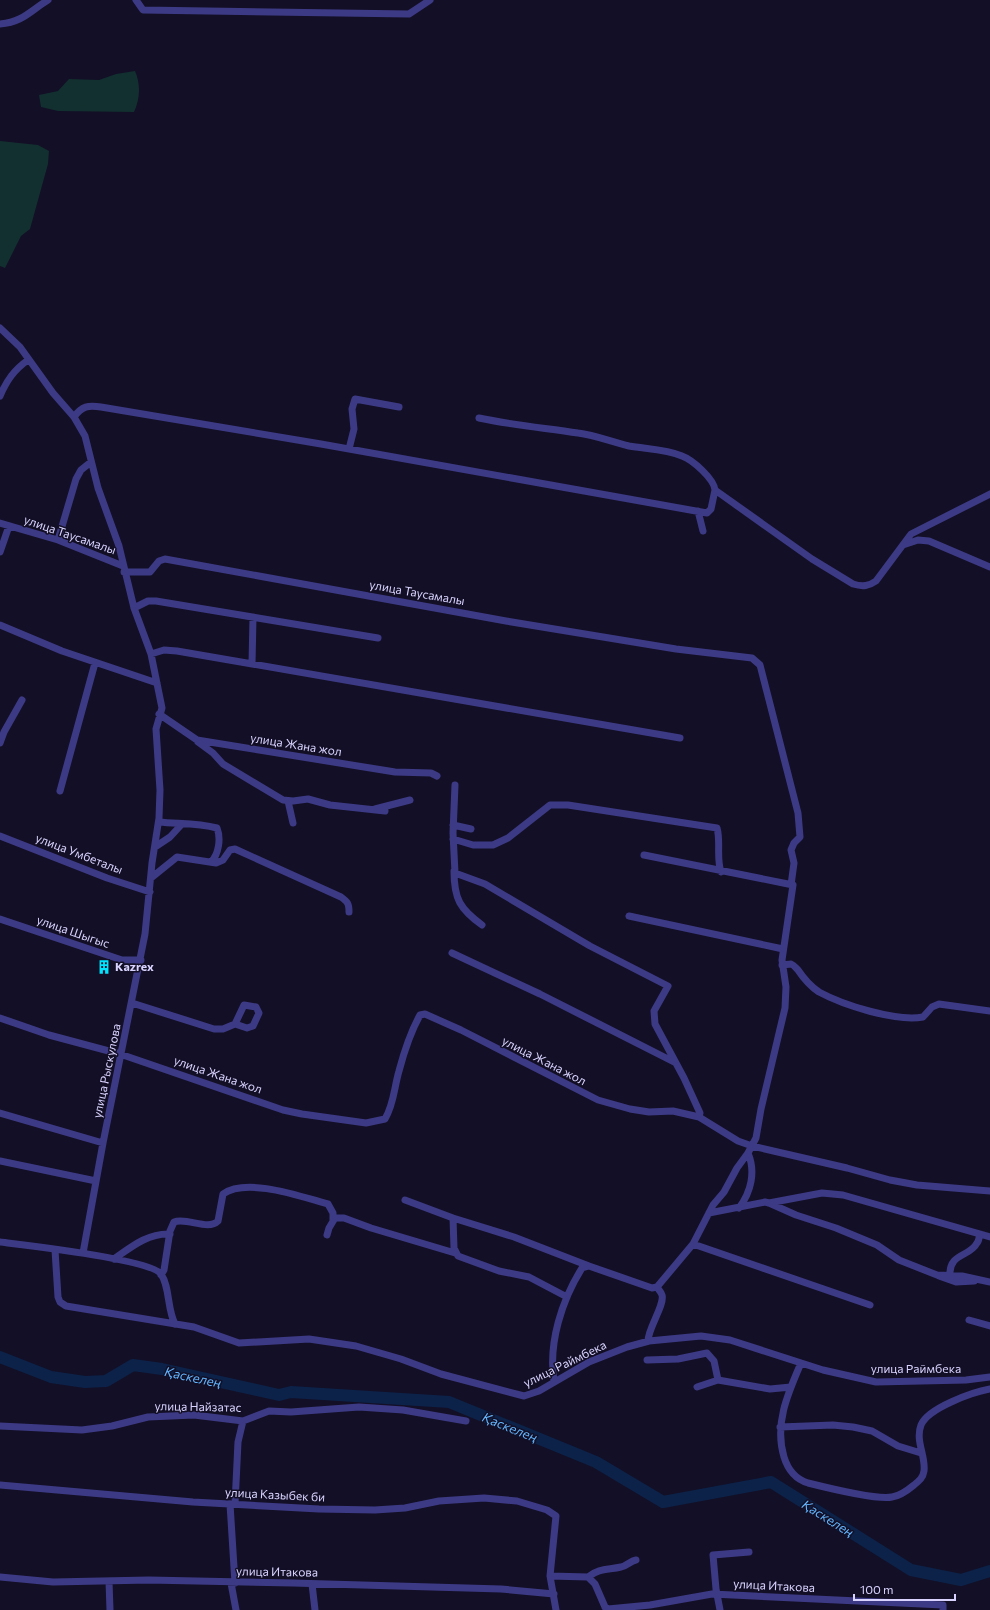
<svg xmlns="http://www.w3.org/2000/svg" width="990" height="1610" viewBox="0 0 990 1610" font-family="Commissioner,sans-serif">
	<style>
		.green { fill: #12302f }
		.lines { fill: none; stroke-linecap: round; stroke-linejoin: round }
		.river { stroke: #0c2248; stroke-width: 12 }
		.minor { stroke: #3d3a85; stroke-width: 7 }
		.labels { text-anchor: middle; stroke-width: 3; stroke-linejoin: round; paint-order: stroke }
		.street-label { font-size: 12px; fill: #d9d4ff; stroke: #130f26 }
		.poi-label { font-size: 12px; font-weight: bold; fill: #d9d4ff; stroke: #130f26; text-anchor: start }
		.water-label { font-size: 13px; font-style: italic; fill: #62b6ff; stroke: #130f26 }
	</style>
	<rect width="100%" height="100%" fill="#130f26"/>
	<path class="green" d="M 135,71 C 141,85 140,99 134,112 L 58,111 L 41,107 L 39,95 L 58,91 L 69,79 L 99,80 L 116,74 Z
		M 0,141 L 38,145 L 49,151 L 48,164 L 30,229 L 21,236 L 5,268 L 0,266 Z"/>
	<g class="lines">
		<path class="river" d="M 0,1357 L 51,1377 L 85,1382 L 106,1381 L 133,1365 L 162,1369 L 279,1395 L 291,1392 L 449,1402 L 596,1462 L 663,1502 L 771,1482 L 911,1570 L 961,1580 L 990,1571"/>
		<path class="minor" d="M 136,0 L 143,10 L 409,14 L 430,0
			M 0,24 C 23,22 30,11 48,0
			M 0,328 L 20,347 L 53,393 L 74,417 L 85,436 L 98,488 L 119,546 L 134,608 L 151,654 L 162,708 L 156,729 L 160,790 L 159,818 L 152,863 L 145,934 L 103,1143 L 83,1253
			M 0,396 C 7,380 14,370 28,360
			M 74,417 C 82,406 88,405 101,407 L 321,444 L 707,513 L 711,509 L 715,490 L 812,559 L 853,584 C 863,587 869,586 876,581 L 911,534 L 990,494
			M 479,418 C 512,425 545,428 578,433 C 595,435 612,442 629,446 C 646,449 666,449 682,456 C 693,460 714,479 715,490
			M 349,449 L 354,429 L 352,409 L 355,399 L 399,407
			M 698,511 L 703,531
			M 0,523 L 58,540 L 123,566
			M 58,540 L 76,479 L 81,470 L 91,462
			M 903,545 L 918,540 L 929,541 L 990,567
			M 0,552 L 9,526
			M 124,572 L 150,572 L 159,561 L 165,559 L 506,621 L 676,649 L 752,658 L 760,665 L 798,813 L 800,837 L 794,843 L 791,850 L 794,863 L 791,885
			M 134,608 L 148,601 L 156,601 L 378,638
			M 0,625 L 62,651 L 157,683
			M 151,654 L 164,650 L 177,651 L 680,738
			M 252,664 L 253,617
			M 159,714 L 197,740 L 395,772 L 431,773 L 437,776
			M 198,742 L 213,753 L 223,764 L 283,800 L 293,801 L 308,799 L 330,805 L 385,811
			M 0,743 L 4,732 L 22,700
			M 60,791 L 95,663
			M 288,801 L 293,823
			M 375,809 L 410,800
			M 159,822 C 179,824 197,823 217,828 C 221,838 219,854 211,862
			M 453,825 L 471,829
			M 0,836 L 107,878 L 150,892
			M 453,839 L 473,845 L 493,845 L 508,838 L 550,805 L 568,805 L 717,828 C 721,842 716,857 721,872
			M 155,847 L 170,837 L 182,824
			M 454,871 C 454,899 460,909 482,925
			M 151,878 L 177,857 L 216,863 L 223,860 L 230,850 L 235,849 L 341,897 C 348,902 349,904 349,912
			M 629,916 L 783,949
			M 0,919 L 122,960 L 141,960
			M 452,953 L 540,994 L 674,1062
			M 782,965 C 785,965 788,964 791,964 C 794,965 796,968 798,970 C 804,979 810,986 819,992 C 843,1005 896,1022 923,1017 L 932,1007 L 939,1004 L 990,1011
			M 132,1003 L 214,1029 L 223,1029 L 235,1024 L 244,1005 L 256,1007 L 259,1013 L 253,1026 L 247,1028 L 235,1024
			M 0,1018 L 49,1035 L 120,1054 L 283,1110 L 302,1114 L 366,1123 L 385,1119 C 394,1104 394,1088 399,1071 C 404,1052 410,1033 420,1015 L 425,1014 L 461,1030 L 598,1100 L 630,1109 L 649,1112 L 673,1111 L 699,1117 L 700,1113 L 684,1078 L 655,1024 L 654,1011 L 668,986 L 590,946 L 485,884 L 455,873 L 453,833 L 455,785
			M 0,1113 L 103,1143
			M 699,1117 L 738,1141 L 752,1146 L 847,1168 L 890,1180 L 917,1185 L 990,1191
			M 0,1161 L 96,1181
			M 405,1200 L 453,1218 L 454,1248 L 458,1256 L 499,1271 L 529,1277 L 567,1297
			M 769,1203 L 822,1193 L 843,1195 L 990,1237
			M 739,1208 C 751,1192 756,1172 748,1153
			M 709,1213 L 765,1202 L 769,1203 L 796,1215 L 836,1228 L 877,1245 L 899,1260 L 937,1275 L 962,1276 L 990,1282
			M 453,1218 L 514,1237 L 589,1266
			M 327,1235 L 329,1228 L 335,1218 L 344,1218 L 371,1228 L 455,1253
			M 0,1242 C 24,1245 150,1259 161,1274 C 170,1287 167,1309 175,1324
			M 693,1244 L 870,1305
			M 55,1250 L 58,1297 L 60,1302 L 66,1306 L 194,1327 L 239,1343 L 309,1339 L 356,1346 L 401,1359 L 441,1374 L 524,1396 L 539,1391 L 589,1362 L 627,1347 L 649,1341 L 701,1336 L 730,1340 L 823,1370 L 876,1382 L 966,1380 L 990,1377
			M 114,1259 C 131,1247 148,1233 170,1234
			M 161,1275 L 164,1270 L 170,1231 L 174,1222 C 187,1217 208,1231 218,1221 L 223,1194 C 247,1177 302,1197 328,1204 L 333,1213 L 333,1221
			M 950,1275 C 949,1253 970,1257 977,1243 C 979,1241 979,1237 980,1234
			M 939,1276 L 956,1282 L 974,1281
			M 969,1320 L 990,1326
			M 648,1341 C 648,1328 665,1305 662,1295 C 661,1292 658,1289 657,1287
			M 647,1360 L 678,1359 L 707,1353 L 714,1361 L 718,1380
			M 801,1363 C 788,1393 774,1424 784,1457 C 788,1470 795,1479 808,1483 C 824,1487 878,1500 892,1497 C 900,1496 908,1490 914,1485 C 919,1481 923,1478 924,1471 C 926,1456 915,1441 921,1425 C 928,1408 973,1392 990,1389
			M 554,1381 C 548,1343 562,1300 582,1268 L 589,1266 L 652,1288 L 657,1287 L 693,1244 L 713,1205 L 724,1192 L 737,1168 L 748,1153 L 756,1138 L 761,1109 L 785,1008 L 786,987 L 782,960 L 793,885 L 644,855
			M 697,1387 L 718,1380 L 770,1389 L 791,1387
			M 0,1426 L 82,1430 L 112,1426 L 148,1417 L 194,1415 L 243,1421 L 269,1411 L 291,1412 L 359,1407 L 403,1410 L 466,1421
			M 780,1427 L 833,1425 L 853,1427 L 872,1431 L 898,1446 L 921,1453
			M 0,1485 L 193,1502 L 319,1509 L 375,1510 L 405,1508 L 439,1501 L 484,1498 L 517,1501 L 547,1510 L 556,1516 L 550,1576 L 556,1610
			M 230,1504 L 235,1583
			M 235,1504 L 238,1442 L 243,1421
			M 550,1576 L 588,1577 L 595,1584 L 605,1607
			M 0,1577 L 53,1582 L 149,1580 L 293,1583 L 501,1589 L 554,1594
			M 588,1577 C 599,1568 608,1570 621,1567 C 627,1566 630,1561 636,1560
			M 109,1581 L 110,1610
			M 231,1583 L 236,1610
			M 312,1584 L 315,1610
			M 605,1607 L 608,1609 L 650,1605 L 712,1594 L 943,1605 L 943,1610
			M 720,1610 L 716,1589 L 713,1555 L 749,1552"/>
	</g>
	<defs>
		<symbol id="building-bare" viewBox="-9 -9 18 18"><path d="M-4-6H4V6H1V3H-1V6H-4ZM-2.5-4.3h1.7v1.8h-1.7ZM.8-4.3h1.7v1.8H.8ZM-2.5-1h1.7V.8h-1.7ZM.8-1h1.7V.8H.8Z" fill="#00e5ff" stroke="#130f26" stroke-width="2.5" paint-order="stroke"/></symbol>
	</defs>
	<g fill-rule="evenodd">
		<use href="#building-bare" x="94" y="957" width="20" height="20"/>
	</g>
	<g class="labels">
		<g class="street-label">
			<text transform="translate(70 535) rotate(19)" y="4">улица Таусамалы</text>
			<text transform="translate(417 593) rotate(10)" y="4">улица Таусамалы</text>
			<text transform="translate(296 745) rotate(9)" y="4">улица Жана жол</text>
			<text transform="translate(79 854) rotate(21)" y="4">улица Умбеталы</text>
			<text transform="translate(73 932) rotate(19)" y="4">улица Шыгыс</text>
			<text transform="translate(544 1061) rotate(27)" y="4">улица Жана жол</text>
			<text transform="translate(107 1071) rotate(-78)" y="4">улица Рыскулова</text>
			<text transform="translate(218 1075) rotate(19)" y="4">улица Жана жол</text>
			<text transform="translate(565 1364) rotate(-26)" y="4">улица Раймбека</text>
			<text x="916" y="1373">улица Раймбека</text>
			<text transform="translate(198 1407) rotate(1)" y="4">улица Найзатас</text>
			<text transform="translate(275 1495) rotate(3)" y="4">улица Казыбек би</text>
			<text transform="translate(277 1572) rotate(1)" y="4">улица Итакова</text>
			<text transform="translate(774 1586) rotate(3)" y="4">улица Итакова</text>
		</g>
		<g class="poi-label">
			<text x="115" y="971">Kazrex</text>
		</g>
		<g class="water-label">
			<text transform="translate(193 1377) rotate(12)" y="5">Қаскелең</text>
			<text transform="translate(510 1427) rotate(22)" y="5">Қаскелең</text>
			<text transform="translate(828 1518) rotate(32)" y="5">Қаскелең</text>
		</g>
	</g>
	<path d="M854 1594v6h101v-6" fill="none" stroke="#d9d4ff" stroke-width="2"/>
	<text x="860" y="1594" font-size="12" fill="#d9d4ff" stroke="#130f26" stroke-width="3" paint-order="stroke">100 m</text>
</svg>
